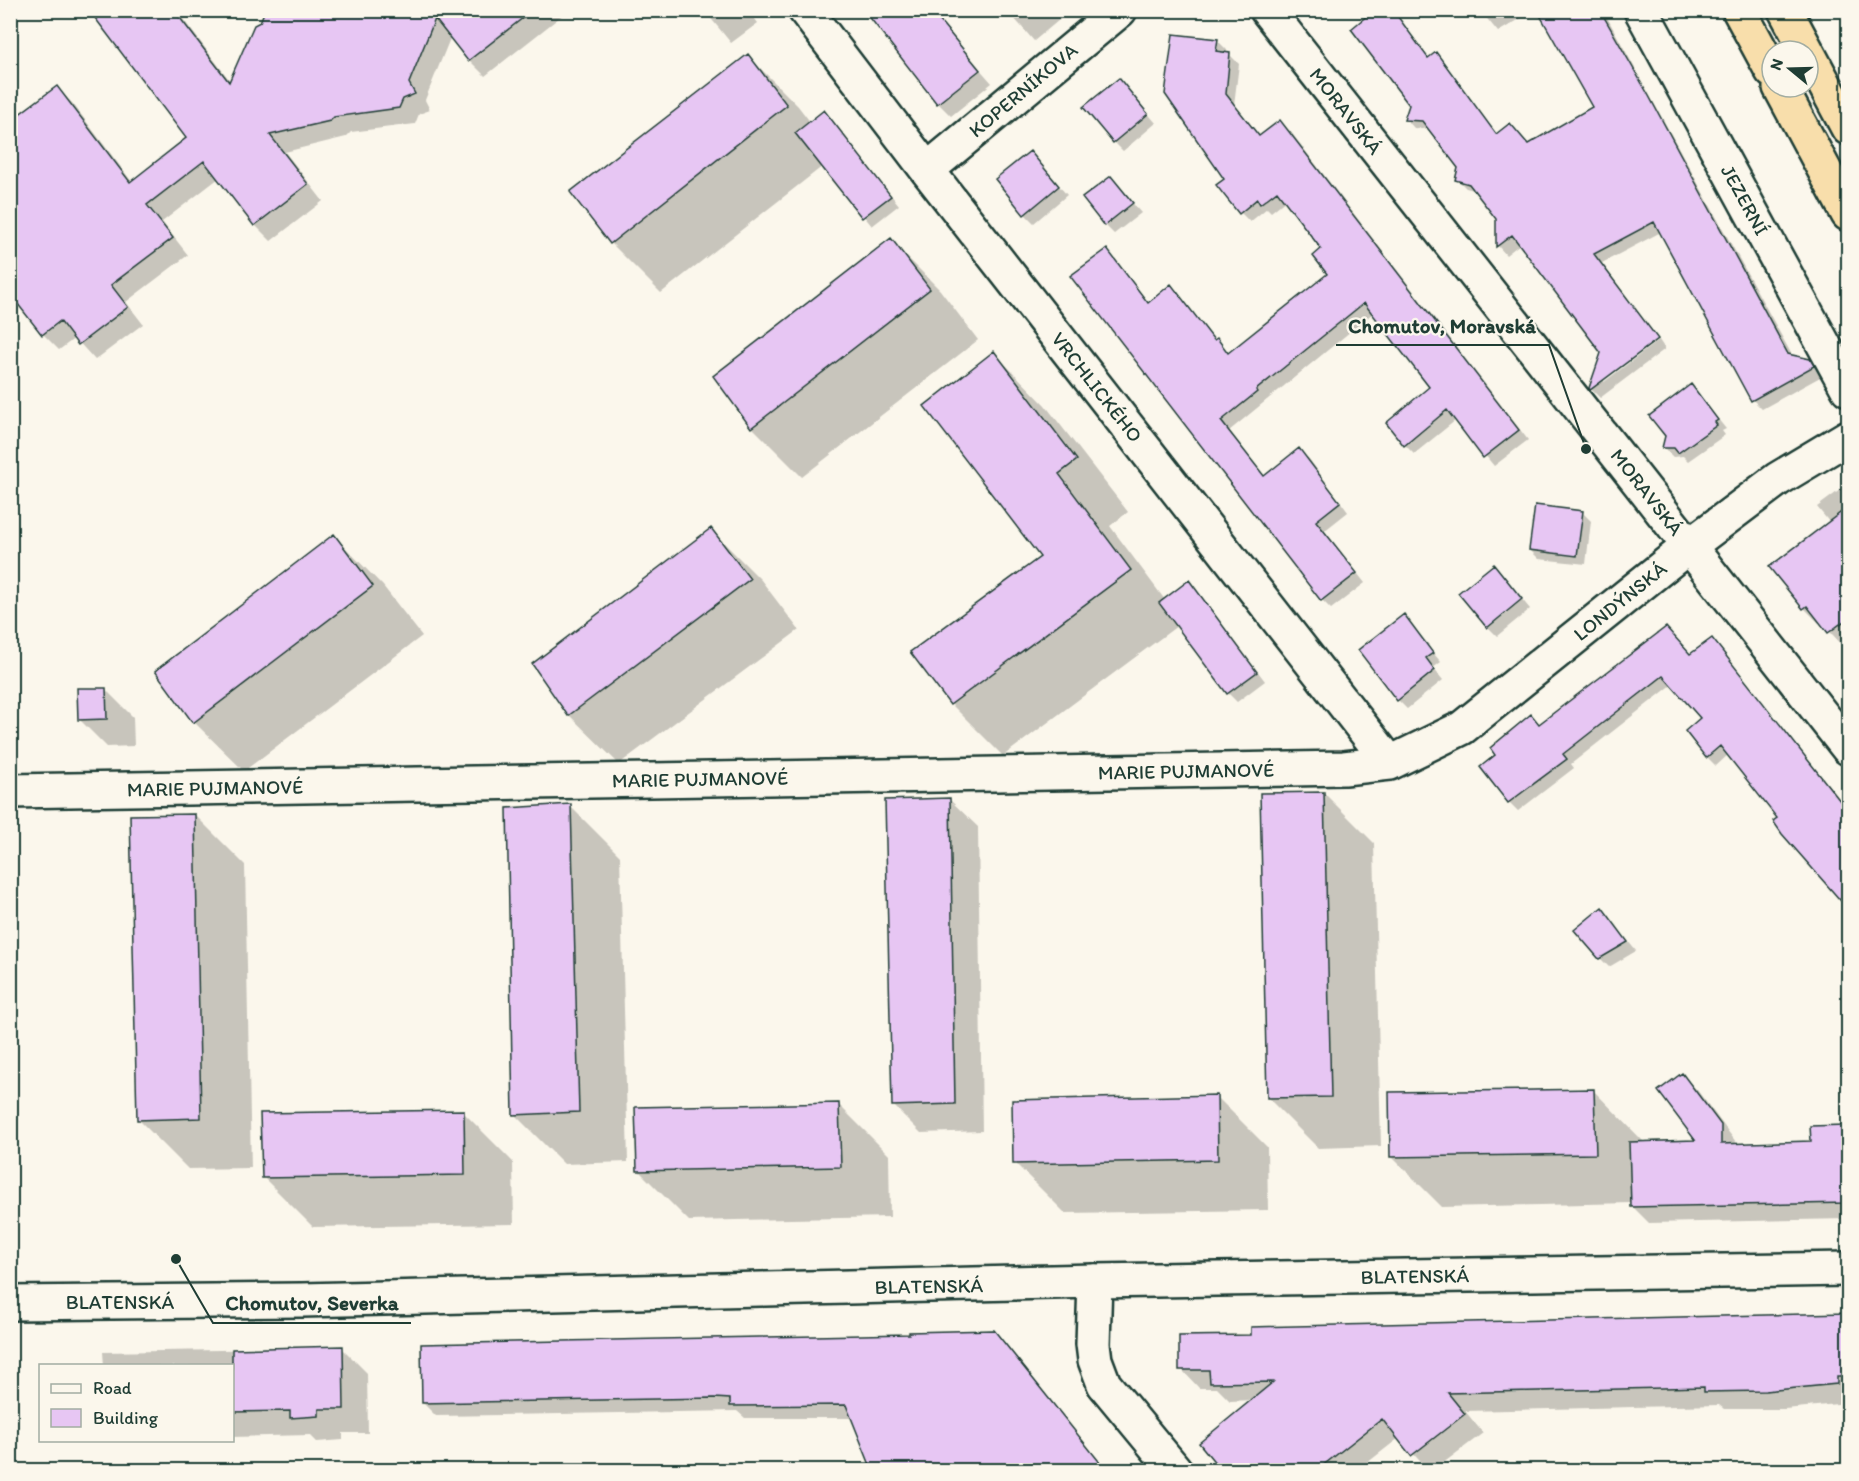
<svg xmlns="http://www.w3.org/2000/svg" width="1859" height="1481" viewBox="0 0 1859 1481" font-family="Itim,sans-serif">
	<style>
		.shadow { fill: #0003 }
		.building { fill: #e7c6f3; stroke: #1f3d34; stroke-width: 1.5 }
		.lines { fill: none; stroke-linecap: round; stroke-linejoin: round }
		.minor-casing { stroke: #1f3d34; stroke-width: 38 }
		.tertiary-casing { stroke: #1f3d34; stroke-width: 38 }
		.trunk-casing { stroke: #1f3d34; stroke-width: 38 }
		.minor { stroke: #fbf7ec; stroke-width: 33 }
		.tertiary { stroke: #fbf7ec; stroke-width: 33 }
		.trunk { stroke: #f8deab; stroke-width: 33 }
		.labels { text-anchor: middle; stroke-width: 4.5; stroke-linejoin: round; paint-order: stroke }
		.street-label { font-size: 20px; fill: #1f3d34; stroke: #fbf7ec }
		.leader { fill: none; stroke: #1f3d34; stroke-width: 2 }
		.callout-dot { fill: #1f3d34; stroke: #fbf7ec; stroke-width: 2 }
		.callout-label { font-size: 21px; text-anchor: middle; font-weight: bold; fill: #1f3d34; stroke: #fbf7ec; stroke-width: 4.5; stroke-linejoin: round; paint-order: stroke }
	</style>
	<rect width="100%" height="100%" fill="#fbf7ec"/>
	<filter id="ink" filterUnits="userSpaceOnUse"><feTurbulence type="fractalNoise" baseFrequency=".0167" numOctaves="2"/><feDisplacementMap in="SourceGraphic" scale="12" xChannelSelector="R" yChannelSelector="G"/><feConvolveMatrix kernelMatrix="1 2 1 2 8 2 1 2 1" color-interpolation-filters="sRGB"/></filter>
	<g filter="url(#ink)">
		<path class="shadow" d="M 91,10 L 176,10 L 231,82 L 429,10 L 569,10 L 485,76 L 469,60 L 451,36 L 425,100 L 430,110 L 419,114 L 415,124 L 351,132 L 346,137 L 285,152 L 323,201 L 271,241 L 255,225 L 219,178 L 162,222 L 188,255 L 126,302 L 143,324 L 95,360 L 75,338 L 59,350 L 43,334 L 57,88 L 73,104 L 132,182 L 188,138 Z
			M 704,10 L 748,10 L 758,23 L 731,43 Z
			M 1007,10 L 1071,10 L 1034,41 Z
			M 1480,10 L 1535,10 L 1498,32 Z
			M 1539,10 L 1603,10 L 1792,355 L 1809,360 L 1822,376 L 1762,409 L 1753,400 L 1661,232 L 1602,263 L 1657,338 L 1604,378 L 1604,382 L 1659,340 L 1665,349 L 1600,398 L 1591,389 L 1602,353 L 1520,244 L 1506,255 L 1498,246 L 1498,219 L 1477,191 L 1466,188 L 1457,179 L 1459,168 L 1430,129 L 1414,128 L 1406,119 L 1411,105 L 1395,12 L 1429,59 L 1435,54 L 1444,63 L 1497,135 L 1510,125 L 1529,145 L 1594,107 Z
			M 947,32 L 992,83 L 951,116 L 938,103 Z
			M 1217,40 L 1227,50 L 1226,54 L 1229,54 L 1239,64 L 1234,105 L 1261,137 L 1280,122 L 1290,131 L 1528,440 L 1494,466 L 1456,420 L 1414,454 L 1405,445 L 1431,388 L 1373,313 L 1229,431 L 1265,477 L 1299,450 L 1309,459 L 1348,512 L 1324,531 L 1365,583 L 1331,609 L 1322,600 L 1107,251 L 1116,260 L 1149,304 L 1171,286 L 1215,341 L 1230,354 L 1329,274 L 1323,249 L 1286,200 L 1271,212 L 1267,208 L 1250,222 L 1241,213 L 1218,185 L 1226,179 L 1167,94 Z
			M 748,56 L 798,106 L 811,123 L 824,112 L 899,205 L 872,226 L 823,166 L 661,293 L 611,243 Z
			M 1127,89 L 1156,123 L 1123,151 L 1114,142 Z
			M 1030,153 L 1067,195 L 1034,223 L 1025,214 Z
			M 1111,178 L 1141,213 L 1114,234 L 1105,225 Z
			M 890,240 L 940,290 L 978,340 L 802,477 L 752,427 Z
			M 994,353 L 1045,405 L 1128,512 L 1110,526 L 1165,600 L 1189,582 L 1197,591 L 1265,681 L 1237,702 L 1228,693 L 1177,626 L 1003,756 L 951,704 L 912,653 L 1042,557 Z
			M 1691,386 L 1726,429 L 1722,431 L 1725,435 L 1688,461 L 1683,456 L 1673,457 L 1664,448 Z
			M 1848,484 L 1848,643 L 1844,647 L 1820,621 L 1819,623 L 1804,608 L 1830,523 L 1817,507 Z
			M 1582,512 L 1591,521 L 1586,564 L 1539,559 L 1530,550 Z
			M 711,530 L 761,580 L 799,630 L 619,764 L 569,715 Z
			M 334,536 L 383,586 L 422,636 L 244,771 L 194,722 Z
			M 1502,575 L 1530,609 L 1497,636 L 1488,627 Z
			M 1404,616 L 1429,645 L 1427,646 L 1441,662 L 1433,668 L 1443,680 L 1407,709 L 1398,700 Z
			M 1712,640 L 1848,809 L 1848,907 L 1729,754 L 1716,766 L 1707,757 L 1702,718 L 1673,684 L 1571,764 L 1574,768 L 1518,811 L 1509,802 L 1539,725 L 1690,656 Z
			M 105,689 L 133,717 L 134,746 L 107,747 L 79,719 Z
			M 1324,793 L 1374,843 L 1381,1146 L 1318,1148 L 1268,1098 Z
			M 950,800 L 978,827 L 982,1131 L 921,1133 L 893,1105 Z
			M 570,806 L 620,856 L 628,1162 L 564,1164 L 514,1114 Z
			M 195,815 L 245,865 L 251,1168 L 188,1169 L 138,1119 Z
			M 1602,909 L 1636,951 L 1609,967 L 1600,958 Z
			M 1682,1075 L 1697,1090 L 1736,1142 L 1736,1145 L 1812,1142 L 1846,1127 L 1848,1130 L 1848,1219 L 1649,1223 L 1633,1207 L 1633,1203 L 1442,1207 L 1392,1157 L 1593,1090 L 1643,1141 L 1643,1143 L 1698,1142 Z
			M 1217,1097 L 1267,1147 L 1268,1210 L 1065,1213 L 1015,1163 Z
			M 839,1105 L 889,1155 L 890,1217 L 689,1221 L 639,1171 Z
			M 463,1112 L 513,1162 L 514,1224 L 313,1227 L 263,1177 Z
			M 1848,1316 L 1848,1403 L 1785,1409 L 1724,1409 L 1719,1405 L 1465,1411 L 1483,1433 L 1434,1470 L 1428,1470 L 1399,1438 L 1358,1470 L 1223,1470 L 1201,1444 L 1253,1400 L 1230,1401 L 1217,1388 L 1199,1388 L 1181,1369 L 1253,1336 L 1299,1326 Z
			M 994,1332 L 1007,1345 L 1106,1470 L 873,1470 L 853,1418 L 745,1418 L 737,1411 L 436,1416 L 423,1403 L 911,1335 Z
			M 342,1348 L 367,1373 L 368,1433 L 343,1433 L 343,1440 L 317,1442 L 310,1435 L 232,1437 L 232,1366 L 104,1366 L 103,1352 Z"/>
		<path class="building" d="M 89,10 L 174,10 L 229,82 L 254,25 L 260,22 L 265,10 L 533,10 L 468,61 L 435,19 L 409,83 L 415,94 L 403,99 L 399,108 L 334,117 L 330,121 L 270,135 L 308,184 L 254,226 L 204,161 L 147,205 L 173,238 L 111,285 L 128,307 L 78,345 L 60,321 L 42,335 L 10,294 L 10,121 L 57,86 L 130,182 L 186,138 Z
			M 864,10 L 931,10 L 980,70 L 937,104 Z
			M 1374,10 L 1393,10 L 1428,58 L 1436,52 L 1496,134 L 1510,123 L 1528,144 L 1592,107 L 1537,10 L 1600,10 L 1649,96 L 1788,354 L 1810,359 L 1814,366 L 1751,401 L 1654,222 L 1594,254 L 1658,339 L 1590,390 L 1589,388 L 1601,353 L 1512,235 L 1496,247 L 1496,219 L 1469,184 L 1455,180 L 1458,168 L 1422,121 L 1404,120 L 1409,105 L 1351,29 Z
			M 1173,34 L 1218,39 L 1216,51 L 1230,53 L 1226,94 L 1259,136 L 1280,120 L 1519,430 L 1483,458 L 1447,410 L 1404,446 L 1386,423 L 1429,387 L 1364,303 L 1256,390 L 1257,392 L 1221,421 L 1264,476 L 1299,448 L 1340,502 L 1316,521 L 1357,573 L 1321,601 L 1070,276 L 1107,249 L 1148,303 L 1171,284 L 1214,340 L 1217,338 L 1228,353 L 1327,274 L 1313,256 L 1321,249 L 1277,191 L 1260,204 L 1257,199 L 1239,214 L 1216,185 L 1224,179 L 1165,94 Z
			M 748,54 L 787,105 L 610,244 L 570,192 Z
			M 1119,78 L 1148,114 L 1113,143 L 1083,107 Z
			M 824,110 L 891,196 L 862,218 L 795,133 Z
			M 1030,151 L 1059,186 L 1024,215 L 995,179 Z
			M 1111,176 L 1133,203 L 1104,226 L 1082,198 Z
			M 891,238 L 930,289 L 751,428 L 713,376 Z
			M 994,351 L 1077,460 L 1059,474 L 1131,570 L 950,705 L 910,652 L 1040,557 L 924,406 Z
			M 1691,384 L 1718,420 L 1715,422 L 1717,425 L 1678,453 L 1674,448 L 1662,448 L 1665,436 L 1649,416 Z
			M 1535,505 L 1583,511 L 1577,556 L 1529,550 Z
			M 1848,507 L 1848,618 L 1828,633 L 1807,606 L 1803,609 L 1769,567 Z
			M 711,528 L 750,579 L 568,716 L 532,664 Z
			M 334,534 L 373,586 L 193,723 L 155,671 Z
			M 1494,564 L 1522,599 L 1487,628 L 1458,593 Z
			M 1189,580 L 1257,672 L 1227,694 L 1159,603 Z
			M 1404,614 L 1433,653 L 1426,658 L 1435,670 L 1397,701 L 1358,650 Z
			M 1666,627 L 1690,654 L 1712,638 L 1848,811 L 1848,909 L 1782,834 L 1773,821 L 1777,818 L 1720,746 L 1706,758 L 1685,731 L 1700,718 L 1663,676 L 1563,754 L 1567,759 L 1508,803 L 1480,767 L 1495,755 L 1490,748 L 1531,714 L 1539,724 Z
			M 77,688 L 106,688 L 107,719 L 78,720 Z
			M 1324,792 L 1331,1097 L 1267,1098 L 1260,793 Z
			M 950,798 L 955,1104 L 892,1106 L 885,800 Z
			M 571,804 L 579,1112 L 513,1115 L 507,808 Z
			M 195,814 L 201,1118 L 137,1120 L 130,815 Z
			M 1602,907 L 1628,942 L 1599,959 L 1574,930 Z
			M 1682,1073 L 1721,1125 L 1721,1144 L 1811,1141 L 1810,1126 L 1846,1125 L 1847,1140 L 1848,1139 L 1848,1203 L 1631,1207 L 1629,1142 L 1695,1140 L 1658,1091 Z
			M 1594,1089 L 1596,1154 L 1390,1157 L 1389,1092 Z
			M 1217,1095 L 1218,1160 L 1013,1164 L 1012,1100 Z
			M 839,1103 L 841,1167 L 637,1171 L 635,1107 Z
			M 464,1110 L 465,1175 L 262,1178 L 260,1113 Z
			M 1848,1313 L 1848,1377 L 1837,1377 L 1837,1384 L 1765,1391 L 1704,1392 L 1704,1387 L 1448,1393 L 1465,1414 L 1411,1456 L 1382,1419 L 1317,1470 L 1221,1470 L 1199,1443 L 1273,1382 L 1210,1383 L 1209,1370 L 1179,1370 L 1179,1336 L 1251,1335 L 1251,1327 Z
			M 994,1330 L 1106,1470 L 872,1470 L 846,1405 L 730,1406 L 730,1399 L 714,1398 L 422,1403 L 421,1344 L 909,1334 L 909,1332 Z
			M 343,1346 L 344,1409 L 319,1409 L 319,1416 L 290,1418 L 290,1411 L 232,1412 L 232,1349 Z"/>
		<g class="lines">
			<defs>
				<path id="minor" d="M 805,10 L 927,170 L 1390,763
					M 1641,10 L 1848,389
					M 927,170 L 1120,10
					M 10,791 L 1344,768 L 1390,763 L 1462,728 L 1689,546 L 1778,479 L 1848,437
					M 1095,1281 L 1093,1344 L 1095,1360 L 1104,1384 L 1175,1470"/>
				<path id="tertiary" d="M 1267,10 L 1848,748
					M 10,1303 L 302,1300 L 1095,1281 L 1848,1269"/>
				<path id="trunk" d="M 1739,10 L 1772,71
					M 1785,10 L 1807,51
					M 1808,53 L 1848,128
					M 1780,87 L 1848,214"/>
			</defs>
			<use href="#minor" class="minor-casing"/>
			<use href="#tertiary" class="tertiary-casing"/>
			<use href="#trunk" class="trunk-casing"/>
			<use href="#minor" class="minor"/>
			<use href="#tertiary" class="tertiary"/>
			<use href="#trunk" class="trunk"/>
		</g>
	</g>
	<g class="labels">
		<g class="street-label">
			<text transform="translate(1023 90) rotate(-40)" y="7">KOPERNÍKOVA</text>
			<text transform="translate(1346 111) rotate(52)" y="7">MORAVSKÁ</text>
			<text transform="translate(1745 200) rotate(61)" y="7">JEZERNÍ</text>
			<text transform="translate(1097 387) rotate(52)" y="7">VRCHLICKÉHO</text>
			<text transform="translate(1647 492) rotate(52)" y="7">MORAVSKÁ</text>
			<text transform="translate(1620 601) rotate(-39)" y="7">LONDÝNSKÁ</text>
			<text transform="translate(1186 771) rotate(-1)" y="7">MARIE PUJMANOVÉ</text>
			<text transform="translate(700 779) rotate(-1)" y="7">MARIE PUJMANOVÉ</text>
			<text transform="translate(215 788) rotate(-1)" y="7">MARIE PUJMANOVÉ</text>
			<text transform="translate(1415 1276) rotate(-1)" y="7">BLATENSKÁ</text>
			<text transform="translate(929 1286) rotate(-1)" y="7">BLATENSKÁ</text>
			<text x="120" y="1309">BLATENSKÁ</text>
		</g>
	</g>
	<path class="leader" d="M1586 449L1549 345H1336M176 1259L213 1323H411"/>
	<g class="callout-dot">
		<circle cx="1586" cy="449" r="6"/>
		<circle cx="176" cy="1259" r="6"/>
	</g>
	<g class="callout-label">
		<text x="1442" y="333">Chomutov, Moravská</text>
		<text x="312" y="1310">Chomutov, Severka</text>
	</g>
	<rect width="1859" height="1481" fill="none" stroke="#fbf7ec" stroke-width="36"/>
	<rect x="18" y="18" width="1823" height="1445" fill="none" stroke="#1f3d34" stroke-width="2" filter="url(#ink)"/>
	<rect x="39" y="1364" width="195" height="78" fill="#fbf7ec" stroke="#a3ada2" stroke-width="1.5"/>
	<rect x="51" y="1384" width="30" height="9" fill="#fbf7ec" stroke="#a3ada2" stroke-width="1.5"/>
	<text x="93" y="1394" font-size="18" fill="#1f3d34">Road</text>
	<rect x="51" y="1409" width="30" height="18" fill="#e7c6f3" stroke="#a3ada2" stroke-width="1.5"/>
	<text x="93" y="1424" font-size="18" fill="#1f3d34">Building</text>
	<g transform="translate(1790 69) rotate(289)"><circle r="28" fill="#fbf7ec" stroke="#a3ada2" stroke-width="1.5"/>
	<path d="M0-4.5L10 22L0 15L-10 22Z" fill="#1f3d34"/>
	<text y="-9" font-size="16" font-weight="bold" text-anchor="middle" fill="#1f3d34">N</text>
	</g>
</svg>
